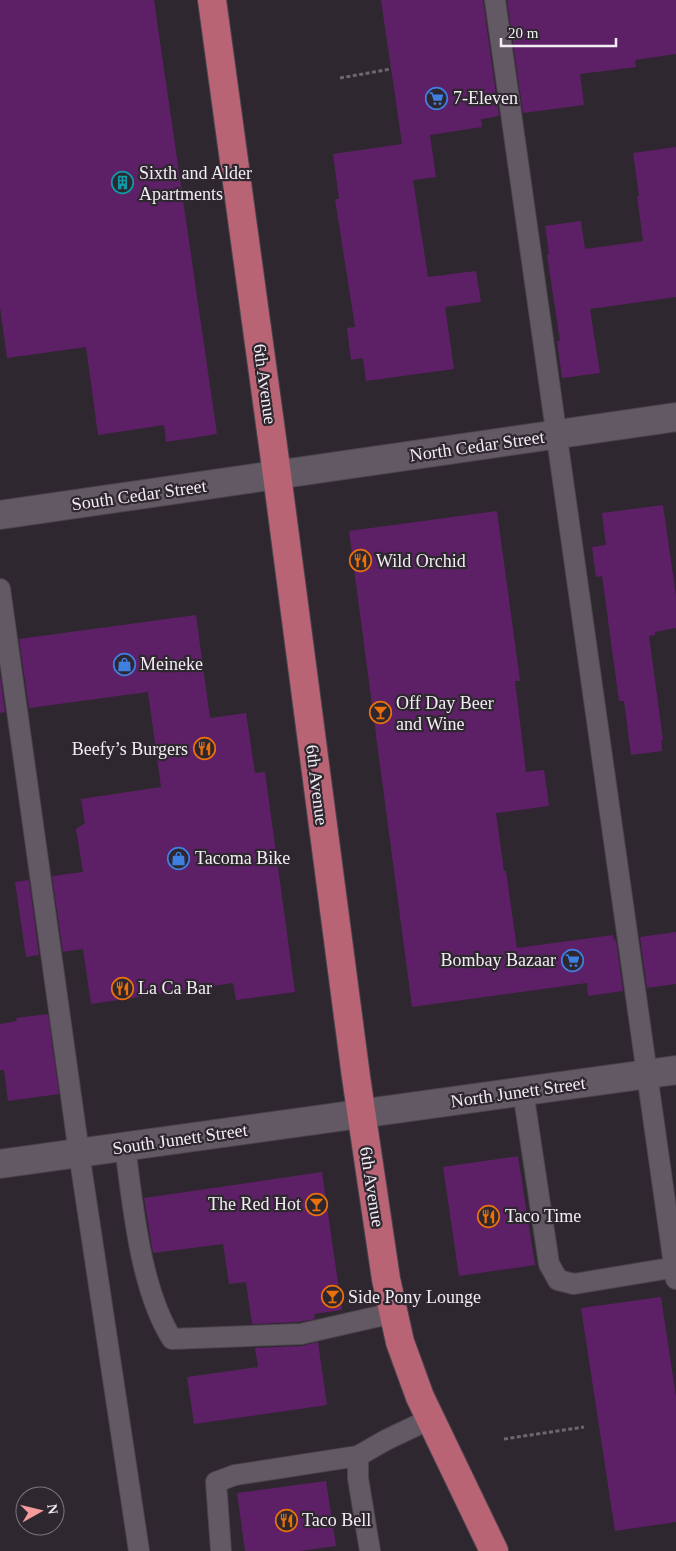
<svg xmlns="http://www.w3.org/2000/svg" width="676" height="1551" viewBox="0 0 676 1551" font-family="'Times New Roman',serif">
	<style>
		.building { fill: #5d2066 }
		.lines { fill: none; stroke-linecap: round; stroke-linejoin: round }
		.service-casing { stroke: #4c444d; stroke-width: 22 }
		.minor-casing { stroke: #4c444d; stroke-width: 30 }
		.primary-casing { stroke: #4c444d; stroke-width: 30 }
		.path { stroke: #6e676f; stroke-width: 3; stroke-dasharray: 4 2.5; stroke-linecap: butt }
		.service { stroke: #635964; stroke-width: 20 }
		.minor { stroke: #635964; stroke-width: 28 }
		.primary { stroke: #b96475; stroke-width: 28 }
		.labels { text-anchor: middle; stroke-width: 4.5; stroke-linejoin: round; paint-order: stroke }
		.poi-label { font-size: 18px; fill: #f2edf3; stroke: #2f2730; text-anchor: start }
		.street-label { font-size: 18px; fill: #f2edf3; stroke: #2f2730 }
	</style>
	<rect width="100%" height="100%" fill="#2f2730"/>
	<path class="building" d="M 0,0 L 154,0 L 217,434 L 166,442 L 164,425 L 98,435 L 86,347 L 7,358 L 0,307 Z
		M 381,0 L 483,0 L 499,116 L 481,119 L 482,127 L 430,135 L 436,177 L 413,180 L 428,277 L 476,271 L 481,302 L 445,307 L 454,369 L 366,381 L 363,358 L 351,360 L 347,328 L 355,327 L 335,199 L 339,199 L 333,154 L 402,144 Z
		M 507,0 L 676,0 L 676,54 L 635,60 L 636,67 L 580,74 L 584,105 L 523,113 Z
		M 676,147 L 676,297 L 590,309 L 600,373 L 562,378 L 557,341 L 560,341 L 547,255 L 549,254 L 545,226 L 581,221 L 585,249 L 643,241 L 637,196 L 639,196 L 633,153 Z
		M 663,505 L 676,596 L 676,628 L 655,632 L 655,635 L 649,636 L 663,740 L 661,741 L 662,751 L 631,755 L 624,701 L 619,701 L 602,576 L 596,577 L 592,547 L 606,545 L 602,513 Z
		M 497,511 L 520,681 L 515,681 L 526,772 L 544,770 L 549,806 L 496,813 L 504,871 L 506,871 L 517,948 L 613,935 L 614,941 L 616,940 L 623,991 L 588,996 L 587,983 L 412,1007 L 349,531 Z
		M 196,615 L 210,718 L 246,713 L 255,773 L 265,772 L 295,992 L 236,1000 L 233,983 L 91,1004 L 83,949 L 63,952 L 52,876 L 83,872 L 76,829 L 85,823 L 81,799 L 161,787 L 148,692 L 29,708 L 19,639 Z
		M 0,675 L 5,712 L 0,713 Z
		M 29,880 L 39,955 L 26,957 L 15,882 Z
		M 676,932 L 676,984 L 647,988 L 640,937 Z
		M 48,1014 L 59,1094 L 8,1101 L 4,1070 L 0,1070 L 0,1024 L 17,1021 L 16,1018 Z
		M 518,1156 L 535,1265 L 459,1276 L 443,1167 Z
		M 322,1172 L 342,1310 L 314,1314 L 315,1319 L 299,1322 L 252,1324 L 246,1282 L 229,1284 L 223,1244 L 153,1253 L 144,1198 Z
		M 661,1297 L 676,1397 L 676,1522 L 615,1531 L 581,1308 Z
		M 318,1342 L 327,1405 L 194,1424 L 187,1377 L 258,1367 L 255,1348 L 302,1346 Z
		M 326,1481 L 336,1546 L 300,1551 L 245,1551 L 237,1493 Z"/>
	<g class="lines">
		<defs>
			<path id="service" d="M 495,0 L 676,1279
				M 0,589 L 79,1153 L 139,1551
				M 523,1091 L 549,1264 L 558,1280 L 574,1284 L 676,1267
				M 125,1147 C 133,1206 140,1288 172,1339 L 301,1334 L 393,1313
				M 358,1456 L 358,1478 L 370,1551
				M 221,1551 L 216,1482 L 235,1475 L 358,1456 L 386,1440 L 430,1419"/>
			<path id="minor" d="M 0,515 L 676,417
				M 0,1164 L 676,1070"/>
			<path id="primary" d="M 212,0 L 277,475 L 356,1077 L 386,1279 L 400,1342 L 420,1397 L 494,1551"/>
		</defs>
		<use href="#service" class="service-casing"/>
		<use href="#minor" class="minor-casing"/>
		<use href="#primary" class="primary-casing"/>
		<path class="path" d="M 340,78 L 391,69
			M 504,1439 L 584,1427"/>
		<use href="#service" class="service"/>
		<use href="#minor" class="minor"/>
		<use href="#primary" class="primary"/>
	</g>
	<defs>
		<symbol id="supermarket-ring" viewBox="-11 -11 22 22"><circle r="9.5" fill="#2f2730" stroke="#3f7fe0" stroke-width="1.5"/><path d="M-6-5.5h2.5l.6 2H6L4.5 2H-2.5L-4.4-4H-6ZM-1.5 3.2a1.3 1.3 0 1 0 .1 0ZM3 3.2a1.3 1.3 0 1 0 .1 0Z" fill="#3f7fe0"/></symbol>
		<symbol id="building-ring" viewBox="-11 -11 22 22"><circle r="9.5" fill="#2f2730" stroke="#0f9aa8" stroke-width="1.5"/><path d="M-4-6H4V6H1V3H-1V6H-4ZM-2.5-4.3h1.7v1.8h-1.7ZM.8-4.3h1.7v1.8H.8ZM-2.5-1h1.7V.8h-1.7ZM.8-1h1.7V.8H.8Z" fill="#0f9aa8"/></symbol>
		<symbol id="restaurant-ring" viewBox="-11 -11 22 22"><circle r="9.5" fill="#2f2730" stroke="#e8710a" stroke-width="1.5"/><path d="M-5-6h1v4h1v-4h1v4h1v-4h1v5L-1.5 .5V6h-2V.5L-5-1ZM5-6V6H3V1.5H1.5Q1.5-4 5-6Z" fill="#e8710a"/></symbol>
		<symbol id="shop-ring" viewBox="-11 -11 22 22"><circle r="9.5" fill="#2f2730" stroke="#3f7fe0" stroke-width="1.5"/><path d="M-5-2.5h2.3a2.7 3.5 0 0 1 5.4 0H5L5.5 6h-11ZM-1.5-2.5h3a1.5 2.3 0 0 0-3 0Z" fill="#3f7fe0"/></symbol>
		<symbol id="bar-ring" viewBox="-11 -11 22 22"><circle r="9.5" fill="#2f2730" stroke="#e8710a" stroke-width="1.5"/><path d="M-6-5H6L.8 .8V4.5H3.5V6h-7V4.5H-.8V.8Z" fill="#e8710a"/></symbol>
	</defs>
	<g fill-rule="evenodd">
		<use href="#supermarket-ring" x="424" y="86" width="25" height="25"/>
		<use href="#building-ring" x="110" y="170" width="25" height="25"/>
		<use href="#restaurant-ring" x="348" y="548" width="25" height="25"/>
		<use href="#shop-ring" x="112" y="652" width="25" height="25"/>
		<use href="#bar-ring" x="368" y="700" width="25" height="25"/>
		<use href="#restaurant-ring" x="192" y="736" width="25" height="25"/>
		<use href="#shop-ring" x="166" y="846" width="25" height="25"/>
		<use href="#supermarket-ring" x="560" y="948" width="25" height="25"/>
		<use href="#restaurant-ring" x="110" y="976" width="25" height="25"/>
		<use href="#bar-ring" x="304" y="1192" width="25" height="25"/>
		<use href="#restaurant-ring" x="476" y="1204" width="25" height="25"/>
		<use href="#bar-ring" x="320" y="1284" width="25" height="25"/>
		<use href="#restaurant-ring" x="274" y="1508" width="25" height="25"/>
	</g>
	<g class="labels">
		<g class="poi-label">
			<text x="453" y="104">7-Eleven</text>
			<text x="139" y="179">Sixth and Alder<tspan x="139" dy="21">Apartments</tspan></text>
			<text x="376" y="567">Wild Orchid</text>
			<text x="140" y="670">Meineke</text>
			<text x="396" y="709">Off Day Beer<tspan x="396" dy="21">and Wine</tspan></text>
			<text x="188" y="755" text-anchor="end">Beefy’s Burgers</text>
			<text x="195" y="864">Tacoma Bike</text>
			<text x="556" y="966" text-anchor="end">Bombay Bazaar</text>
			<text x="138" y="994">La Ca Bar</text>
			<text x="301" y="1210" text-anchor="end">The Red Hot</text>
			<text x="505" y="1222">Taco Time</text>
			<text x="348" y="1303">Side Pony Lounge</text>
			<text x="302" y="1526">Taco Bell</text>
		</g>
		<g class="street-label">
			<text transform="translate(265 384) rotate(82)" y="6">6th Avenue</text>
			<text transform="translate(477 446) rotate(-8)" y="6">North Cedar Street</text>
			<text transform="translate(139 495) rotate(-8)" y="6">South Cedar Street</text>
			<text transform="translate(317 785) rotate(83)" y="6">6th Avenue</text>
			<text transform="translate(518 1092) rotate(-8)" y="6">North Junett Street</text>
			<text transform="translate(180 1139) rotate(-8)" y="6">South Junett Street</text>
			<text transform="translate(372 1187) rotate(81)" y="6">6th Avenue</text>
		</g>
	</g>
	<g transform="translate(40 1511) rotate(82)"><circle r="24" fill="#2f2730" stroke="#7d767e"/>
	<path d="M0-4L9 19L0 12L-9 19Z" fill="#f59b99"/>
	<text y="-8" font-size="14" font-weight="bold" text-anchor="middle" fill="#f2edf3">N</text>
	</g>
	<path d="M501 38v8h115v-8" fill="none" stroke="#f2edf3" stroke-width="2.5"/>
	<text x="508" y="38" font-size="15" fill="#f2edf3" stroke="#2f2730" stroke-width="4" paint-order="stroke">20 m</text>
</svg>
